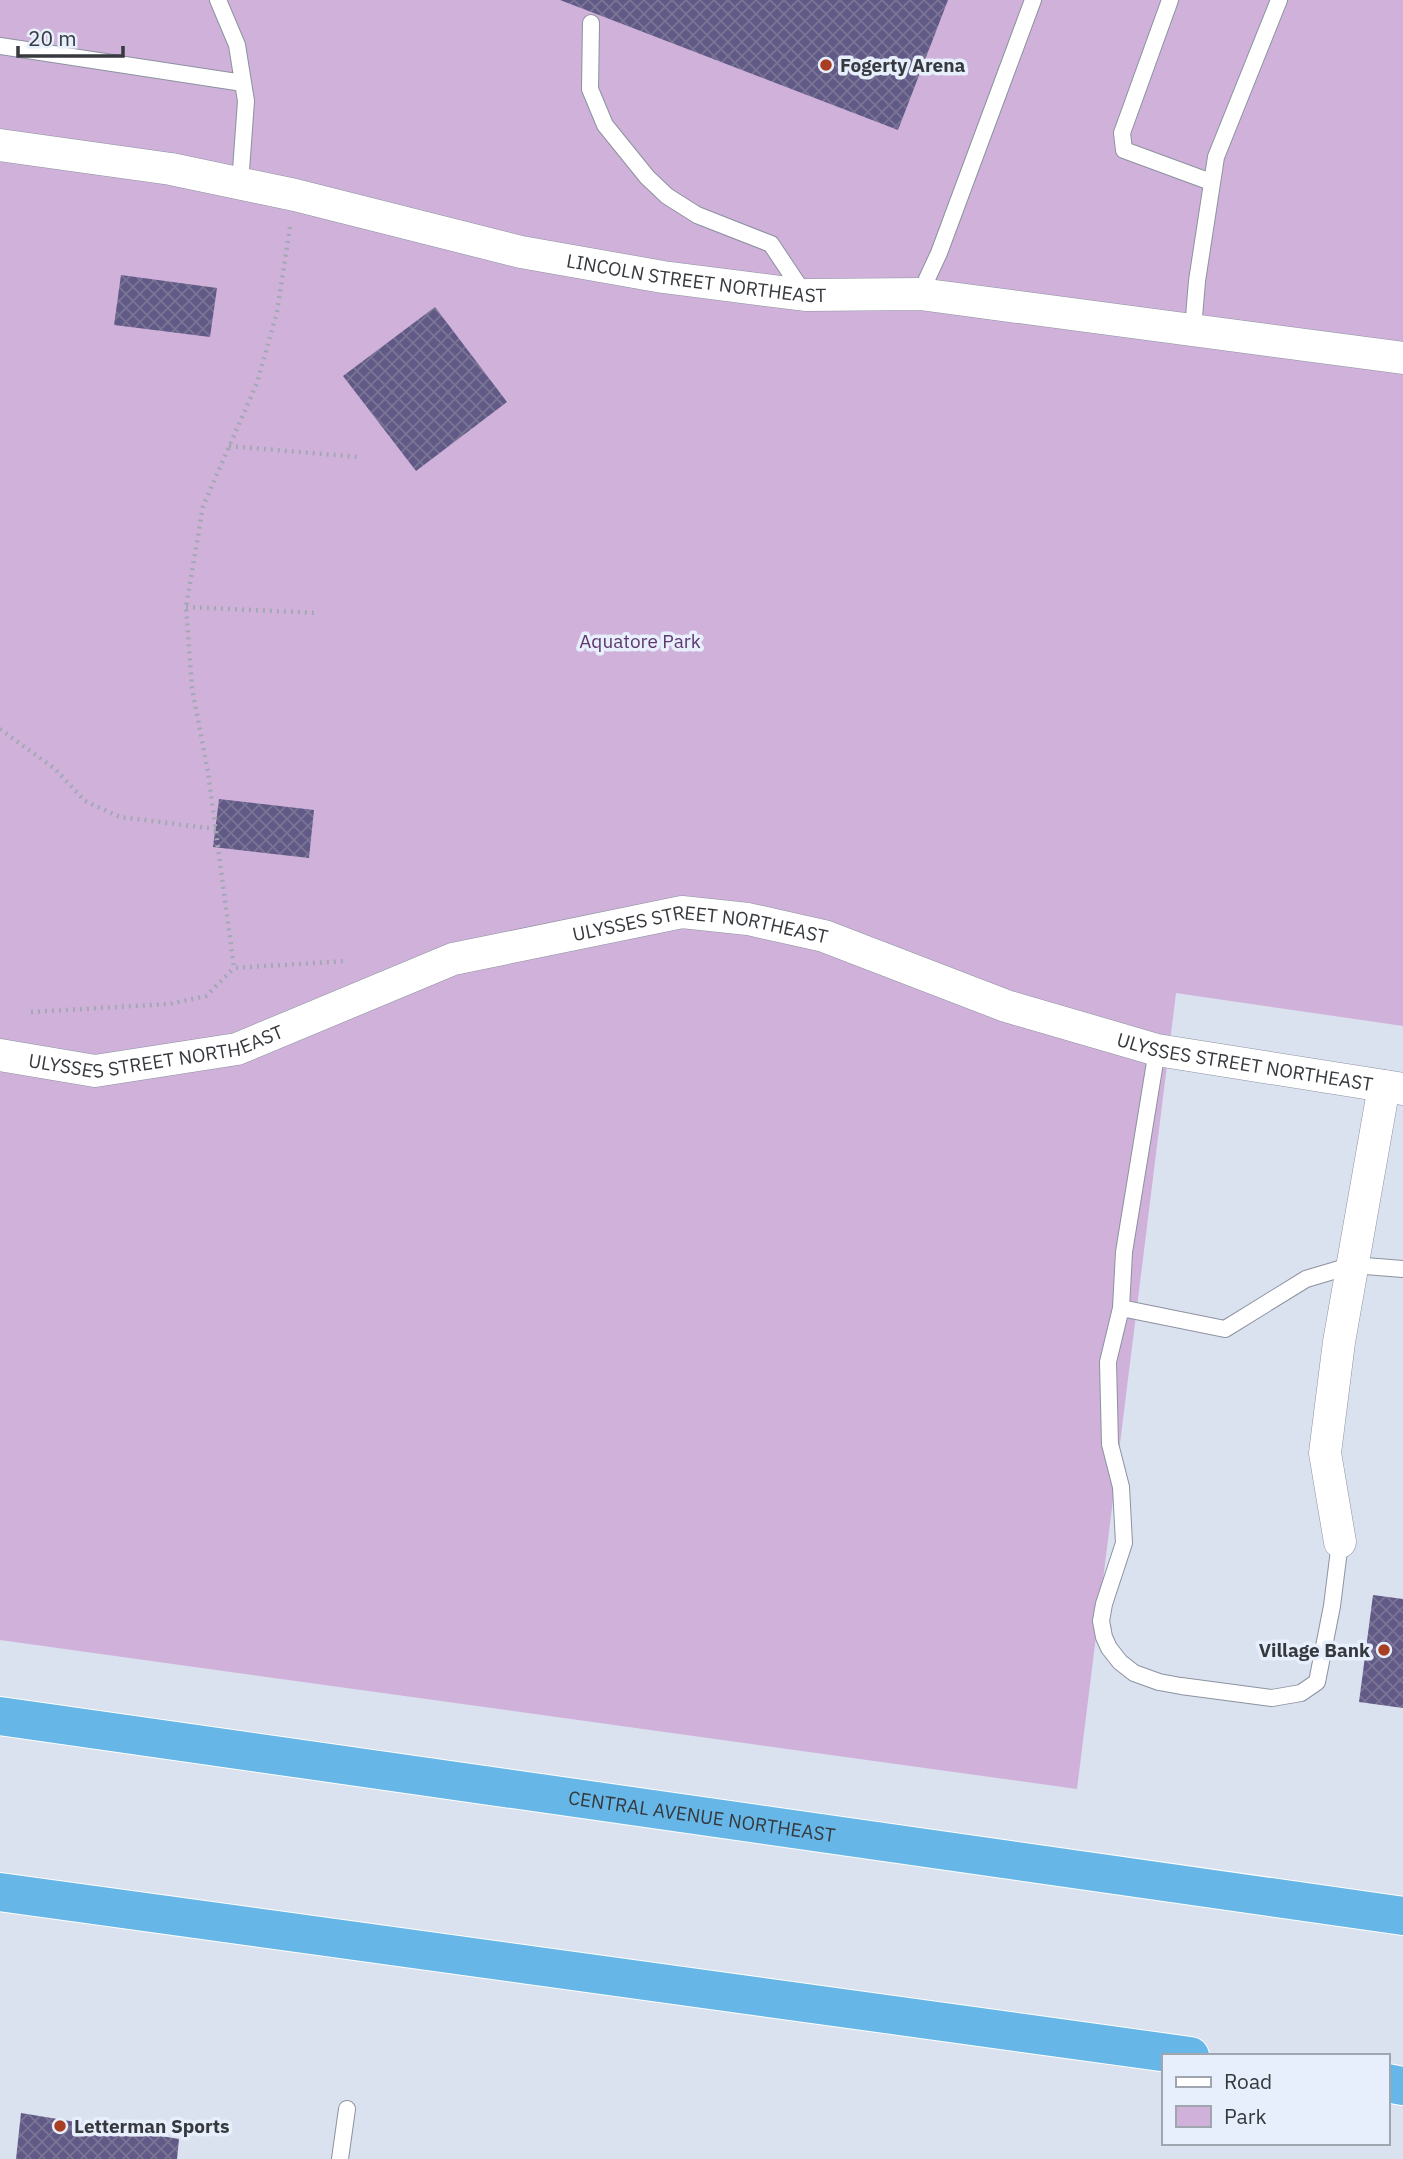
<svg xmlns="http://www.w3.org/2000/svg" width="1403" height="2159" viewBox="0 0 1403 2159" font-family="'IBM Plex Sans',sans-serif">
	<style>
		.park { fill: #cfb1da }
		.building { fill: url(#building-cross-hatch) }
		.lines { fill: none; stroke-linecap: round; stroke-linejoin: round }
		.service-casing { stroke: #8c929f; stroke-width: 18 }
		.minor-casing { stroke: #8c929f; stroke-width: 33 }
		.trunk-casing { stroke: #fff; stroke-width: 40 }
		.path { stroke: #a3a9b4; stroke-width: 4.5; stroke-dasharray: 2 5; stroke-linecap: butt }
		.service { stroke: #fff; stroke-width: 16 }
		.minor { stroke: #fff; stroke-width: 32 }
		.trunk { stroke: #66b7e7; stroke-width: 38 }
		.poi-dot { fill: #a83f23; stroke: #e7eefc; stroke-width: 2.5 }
		.labels { text-anchor: middle; stroke-width: 7; stroke-linejoin: round; paint-order: stroke }
		.poi-label { font-size: 19px; font-weight: bold; fill: #36393e; stroke: #e7eefc; text-anchor: start }
		.street-label { font-size: 19px; fill: #36393e; stroke: #e7eefc }
		.park-label { font-size: 19px; fill: #60376e; stroke: #e7eefc }
	</style>
	<defs>
		<pattern id="building-cross-hatch" width="8" height="8" patternUnits="userSpaceOnUse" patternTransform="scale(1.75)"><rect width="8" height="8" fill="#615a86"/><path d="M0 0l8 8M0 8l8-8" fill="none" stroke="#7a7496"/></pattern>
	</defs>
	<rect width="100%" height="100%" fill="#dae1ef"/>
	<path class="park" d="M 0,0 L 1403,0 L 1403,1026 L 1176,993 L 1077,1789 L 0,1640 Z"/>
	<path class="building" d="M 560,0 L 948,0 L 898,130 Z
		M 121,275 L 217,288 L 210,337 L 114,325 Z
		M 435,307 L 507,402 L 416,471 L 343,376 Z
		M 219,799 L 314,810 L 309,858 L 213,847 Z
		M 1373,1595 L 1403,1599 L 1403,1708 L 1359,1702 Z
		M 21,2113 L 179,2139 L 177,2159 L 16,2159 Z"/>
	<g class="lines">
		<defs>
			<path id="service" d="M 218,0 L 237,45 L 246,101 L 240,184
				M 1170,0 L 1122,133 L 1124,150 L 1211,182
				M 591,23 L 590,89 L 605,125 L 647,177 L 667,196 L 697,215 L 771,244 L 805,295
				M 0,46 L 243,83
				M 920,294 L 939,253 L 1033,0
				M 1193,329 L 1197,281 L 1216,157 L 1279,0
				M 1157,1050 L 1124,1252 L 1121,1308 L 1225,1329 L 1306,1279 L 1353,1265 L 1403,1269
				M 1121,1308 L 1108,1362 L 1110,1444 L 1121,1487 L 1124,1543 L 1104,1604 L 1101,1621 L 1104,1637 L 1109,1648 L 1120,1662 L 1134,1673 L 1159,1682 L 1181,1686 L 1272,1698 L 1301,1693 L 1317,1682 L 1332,1606 L 1340,1542
				M 340,2159 L 347,2109"/>
			<g id="minor">
				<path id="s1" d="M 0,145 L 171,169 L 295,195 L 521,252 L 663,277 L 805,295 L 920,294 L 1403,358"/>
				<path id="s2" d="M 0,1055 L 95,1071 L 237,1049 L 453,959 L 682,912 L 748,919 L 824,936 L 1006,1006 L 1157,1050 L 1403,1089"/>
				<path d="M 1340,1542 L 1325,1453 L 1339,1342 L 1384,1086"/>
			</g>
			<g id="trunk">
				<path id="s3" d="M 0,1716 L 1403,1916"/>
				<path d="M 0,1892 L 1190,2056"/>
				<path d="M 1387,2083 L 1403,2086"/>
			</g>
		</defs>
		<use href="#service" class="service-casing"/>
		<use href="#minor" class="minor-casing"/>
		<use href="#trunk" class="trunk-casing"/>
		<path class="path" d="M 290,227 L 277,312 L 257,383 L 203,506 L 186,607 L 192,688 L 208,772 L 234,968 L 346,961
			M 229,446 L 359,457
			M 186,607 L 318,613
			M 0,729 L 55,769 L 85,801 L 120,817 L 216,829
			M 31,1012 L 169,1004 L 206,996 L 234,968"/>
		<use href="#service" class="service"/>
		<use href="#minor" class="minor"/>
		<use href="#trunk" class="trunk"/>
	</g>
	<g class="poi-dot">
		<circle cx="826" cy="65" r="7"/>
		<circle cx="1384" cy="1650" r="7"/>
		<circle cx="60" cy="2126" r="7"/>
	</g>
	<g class="labels">
		<g class="poi-label">
			<text x="840" y="72">Fogerty Arena</text>
			<text x="1370" y="1657" text-anchor="end">Village Bank</text>
			<text x="74" y="2133">Letterman Sports</text>
		</g>
		<g class="street-label">
			<text dy="7" stroke="none"><textPath href="#s1" startOffset="710">LINCOLN STREET NORTHEAST</textPath></text>
			<text dy="7" stroke="none"><textPath href="#s2" startOffset="726">ULYSSES STREET NORTHEAST</textPath></text>
			<text dy="7" stroke="none"><textPath href="#s2" startOffset="159">ULYSSES STREET NORTHEAST</textPath></text>
			<text dy="7" stroke="none"><textPath href="#s2" startOffset="1293">ULYSSES STREET NORTHEAST</textPath></text>
			<text dy="7" stroke="none"><textPath href="#s3" startOffset="709">CENTRAL AVENUE NORTHEAST</textPath></text>
		</g>
		<g class="park-label">
			<text x="640" y="648">Aquatore Park</text>
		</g>
	</g>
	<rect x="1162" y="2054" width="228" height="91" fill="#e7eefc" stroke="#a0a6b0" stroke-width="2"/>
	<rect x="1176" y="2077" width="35" height="10" fill="#ffffff" stroke="#a0a6b0" stroke-width="2"/>
	<text x="1224" y="2089" font-size="21" fill="#36393e">Road</text>
	<rect x="1176" y="2106" width="35" height="21" fill="#cfb1da" stroke="#a0a6b0" stroke-width="2"/>
	<text x="1224" y="2124" font-size="21" fill="#36393e">Park</text>
	<path d="M18 46v10h105v-10" fill="none" stroke="#36393e" stroke-width="3.5"/>
	<text x="28" y="46" font-size="21" fill="#36393e" stroke="#e7eefc" stroke-width="5" paint-order="stroke">20 m</text>
</svg>
